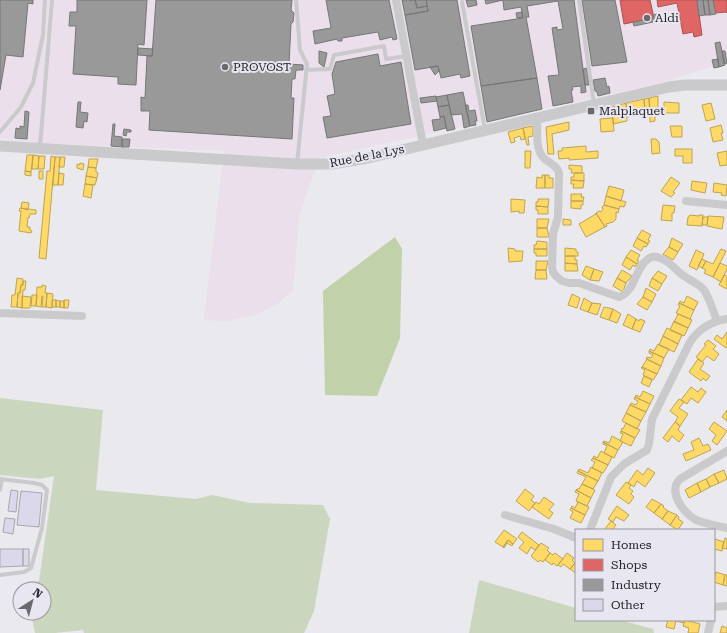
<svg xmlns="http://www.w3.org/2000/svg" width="727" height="633" viewBox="0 0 727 633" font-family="'Roboto Serif',serif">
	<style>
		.industrial { fill: #eadfea }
		.green { fill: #cbd6be }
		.forest { fill: #c1d1a9 }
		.homes { fill: #ffd966; stroke: #bea353 }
		.shops { fill: #e06666; stroke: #a85253 }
		.industry { fill: #999; stroke: #767677 }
		.building { fill: #dad8ea; stroke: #a8a8ac }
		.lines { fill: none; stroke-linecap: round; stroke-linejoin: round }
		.service { stroke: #cacacc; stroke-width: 4 }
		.minor { stroke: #cacacc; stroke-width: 8 }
		.secondary { stroke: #cacacc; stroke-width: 11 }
		.poi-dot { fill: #6a696d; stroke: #e7e6f1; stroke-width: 1.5 }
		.labels { text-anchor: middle; stroke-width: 4; stroke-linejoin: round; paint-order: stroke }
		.poi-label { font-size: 12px; fill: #252428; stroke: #e7e6f1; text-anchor: start }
		.street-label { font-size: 12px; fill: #252428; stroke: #e7e6f1 }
	</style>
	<rect width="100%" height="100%" fill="#e9e9ee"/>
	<path class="industrial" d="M 0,0 L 727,0 L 727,62 L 656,84 L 319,158 L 299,216 L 293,290 L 276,305 L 254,315 L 228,321 L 204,320 L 224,151 L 38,143 L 0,138 Z"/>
	<path class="green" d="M 0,398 L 103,410 L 96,490 L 196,499 L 212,495 L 250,503 L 323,505 L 330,519 L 314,611 L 304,633 L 84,633 L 83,630 L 55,633 L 35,633 L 31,613 L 44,613 L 44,589 L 27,589 L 26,582 L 39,581 L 54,476 L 40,479 L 0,475 Z
		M 479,580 L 576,608 L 576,620 L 620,620 L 653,629 L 654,633 L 469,633 Z"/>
	<path class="forest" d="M 395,237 L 402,249 L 400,338 L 377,396 L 325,395 L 323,291 Z"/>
	<path class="homes" d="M 658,96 L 658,110 L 655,110 L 655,121 L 650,122 L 649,98 Z
		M 649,98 L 650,108 L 645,109 L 644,99 Z
		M 644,99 L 645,115 L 641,116 L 641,114 L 627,117 L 626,103 Z
		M 664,102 L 679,103 L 679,113 L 664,113 Z
		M 626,103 L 627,121 L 613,124 L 612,107 Z
		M 711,103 L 715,119 L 706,121 L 702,105 Z
		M 613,118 L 614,131 L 601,132 L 600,119 Z
		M 569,122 L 569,130 L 552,134 L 554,154 L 548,154 L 546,127 Z
		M 721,125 L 723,133 L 721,133 L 723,140 L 713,142 L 710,128 Z
		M 533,126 L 533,136 L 528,137 L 529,145 L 527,145 L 523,128 Z
		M 670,126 L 682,126 L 682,137 L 672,137 Z
		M 523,128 L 525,139 L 521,140 L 520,136 L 514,138 L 515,142 L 511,143 L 508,132 Z
		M 651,139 L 656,139 L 659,142 L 660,153 L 652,154 Z
		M 586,146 L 586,152 L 598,151 L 598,158 L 569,160 L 569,158 L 559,159 L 558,151 L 562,151 L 562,148 Z
		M 675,149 L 692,149 L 692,163 L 683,163 L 683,156 L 675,156 Z
		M 525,151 L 531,151 L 530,168 L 525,168 Z
		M 727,151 L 727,165 L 720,166 L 717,153 Z
		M 27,155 L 33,155 L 31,172 L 25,171 Z
		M 33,155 L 39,156 L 38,169 L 32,169 Z
		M 39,156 L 45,156 L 44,169 L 38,169 Z
		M 51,156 L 55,157 L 46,259 L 39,258 L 47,171 L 50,171 Z
		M 55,157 L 60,157 L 58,185 L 53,185 Z
		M 60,157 L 65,157 L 64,167 L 59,167 Z
		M 89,159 L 98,159 L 96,168 L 88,167 Z
		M 80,163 L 84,164 L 83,170 L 77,168 L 77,164 L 79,165 Z
		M 569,165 L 582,166 L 582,173 L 571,173 L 572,169 L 569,169 Z
		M 88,167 L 96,168 L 96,172 L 98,173 L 97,178 L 86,176 Z
		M 25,171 L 31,172 L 31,176 L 25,175 Z
		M 39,171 L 43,171 L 43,179 L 39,179 Z
		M 59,173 L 64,174 L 63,185 L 58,185 Z
		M 574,173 L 584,173 L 584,181 L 571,180 L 571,177 L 574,177 Z
		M 542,175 L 545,175 L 545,188 L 536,188 L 537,177 L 542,178 Z
		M 545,175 L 549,175 L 549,178 L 553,178 L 553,188 L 545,188 Z
		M 86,176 L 97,178 L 95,185 L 85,184 Z
		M 671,177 L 680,183 L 673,192 L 675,193 L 671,197 L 661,191 Z
		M 571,180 L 584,181 L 583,188 L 573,188 L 574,184 L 571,184 Z
		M 692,181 L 707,183 L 705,193 L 691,190 Z
		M 714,183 L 727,185 L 726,196 L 721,195 L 722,193 L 713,192 Z
		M 85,184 L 93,185 L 91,198 L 83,196 Z
		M 609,186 L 624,190 L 621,201 L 606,196 Z
		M 571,194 L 582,194 L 581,197 L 584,197 L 583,201 L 571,201 Z
		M 606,196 L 626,202 L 624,207 L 620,206 L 619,209 L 604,205 Z
		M 511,199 L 525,200 L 524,213 L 519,213 L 519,211 L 511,212 Z
		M 538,199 L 549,199 L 548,207 L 536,206 L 536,202 L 538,202 Z
		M 571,201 L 583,201 L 583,205 L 581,205 L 581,209 L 571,208 Z
		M 22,202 L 29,203 L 28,210 L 21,208 Z
		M 604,205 L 619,209 L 618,213 L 616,212 L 616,219 L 613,222 L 606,224 L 607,226 L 605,227 L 596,213 L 599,211 L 601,212 L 603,209 L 602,207 Z
		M 663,205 L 675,206 L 674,213 L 672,213 L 672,221 L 661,220 Z
		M 536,206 L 548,207 L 548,214 L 538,214 L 538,210 L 536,210 Z
		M 20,208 L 36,210 L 36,214 L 30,214 L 29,218 L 28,217 L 27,227 L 30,227 L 30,230 L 32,231 L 31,233 L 19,231 L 21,211 L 19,211 Z
		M 596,213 L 605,227 L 586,237 L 579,224 L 596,214 Z
		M 690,215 L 699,216 L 699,215 L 703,215 L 702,226 L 687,225 L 688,217 Z
		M 708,216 L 724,217 L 722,229 L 707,226 Z
		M 703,217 L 708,217 L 707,225 L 702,225 Z
		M 537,219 L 549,219 L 547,228 L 537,228 Z
		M 563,219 L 571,220 L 571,225 L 563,225 Z
		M 537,228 L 547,228 L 549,237 L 537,237 Z
		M 642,230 L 651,235 L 648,240 L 650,241 L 648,244 L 637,238 Z
		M 637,238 L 648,244 L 646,247 L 644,246 L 641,251 L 633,246 Z
		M 672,238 L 683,244 L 678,252 L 669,247 Z
		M 537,241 L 547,242 L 547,249 L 534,249 L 534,245 L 536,245 Z
		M 669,247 L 678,252 L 673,260 L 663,254 Z
		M 508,248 L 515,249 L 515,251 L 523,251 L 522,261 L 509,262 Z
		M 565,248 L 576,249 L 576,252 L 578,252 L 578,256 L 565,256 Z
		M 534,249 L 547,249 L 547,256 L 536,256 L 536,253 L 534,253 Z
		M 721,249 L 726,251 L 713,277 L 704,273 L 706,270 L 702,268 L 706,261 L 713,264 Z
		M 631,250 L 640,255 L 637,260 L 639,261 L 637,264 L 626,257 Z
		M 696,250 L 704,254 L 697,270 L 689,266 Z
		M 565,256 L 575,256 L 575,260 L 577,260 L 577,264 L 565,263 Z
		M 626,257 L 637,264 L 635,267 L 633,265 L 630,270 L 622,265 Z
		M 702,259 L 706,261 L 702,268 L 698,266 Z
		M 536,261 L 548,261 L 546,270 L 536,270 Z
		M 565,263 L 577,264 L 578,271 L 565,271 Z
		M 720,263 L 727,266 L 727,269 L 721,282 L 713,277 Z
		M 586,266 L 594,269 L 590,280 L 582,275 Z
		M 594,269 L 603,272 L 599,281 L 590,280 Z
		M 536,270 L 546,270 L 547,279 L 535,279 Z
		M 622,270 L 632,276 L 626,283 L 617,278 Z
		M 658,271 L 667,276 L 662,284 L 652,278 Z
		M 724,275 L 727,276 L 727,289 L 719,285 Z
		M 17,278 L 23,279 L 23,285 L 21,285 L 20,293 L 18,293 L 17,307 L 11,307 L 12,295 L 15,295 Z
		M 617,278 L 626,283 L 623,292 L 613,286 Z
		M 652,278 L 662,284 L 658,291 L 649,286 Z
		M 23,281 L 26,281 L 25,290 L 23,290 L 22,308 L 17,307 L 18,293 L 20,293 L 21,285 L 23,285 Z
		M 42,285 L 46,286 L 45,293 L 47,293 L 46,307 L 42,307 L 43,296 L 42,296 L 41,307 L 36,306 L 37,287 L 42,287 Z
		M 646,288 L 656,294 L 652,302 L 643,297 Z
		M 47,293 L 53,294 L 52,308 L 46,307 Z
		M 572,294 L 580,298 L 577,308 L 568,305 Z
		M 32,295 L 37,295 L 36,306 L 31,306 Z
		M 22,296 L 31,297 L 30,308 L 22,308 Z
		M 687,296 L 698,302 L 694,310 L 679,303 L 680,301 L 684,303 Z
		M 643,297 L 652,302 L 647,310 L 637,304 Z
		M 584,298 L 592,303 L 588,312 L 580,309 Z
		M 52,300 L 56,300 L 56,307 L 52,307 Z
		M 56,300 L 60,301 L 60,307 L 56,307 Z
		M 64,300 L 69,300 L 68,308 L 64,308 Z
		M 60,301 L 64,301 L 64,308 L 60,307 Z
		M 592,303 L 601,304 L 597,315 L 588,312 Z
		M 679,303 L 694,310 L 690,319 L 676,313 L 680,306 L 678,305 Z
		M 604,307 L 613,309 L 609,320 L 600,317 Z
		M 613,309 L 621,314 L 617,323 L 609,320 Z
		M 628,314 L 636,319 L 632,329 L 623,325 Z
		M 678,314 L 692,320 L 688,328 L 674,322 Z
		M 636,319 L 639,321 L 640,319 L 645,321 L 640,332 L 632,329 Z
		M 674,321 L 688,328 L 684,336 L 670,330 Z
		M 667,328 L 682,335 L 678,344 L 663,336 Z
		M 727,332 L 727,346 L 726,348 L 714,339 L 717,335 L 722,339 Z
		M 663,336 L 678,344 L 674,352 L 659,345 Z
		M 708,340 L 716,346 L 713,349 L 719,354 L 714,361 L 707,356 L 702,362 L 696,357 L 706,345 L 704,344 Z
		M 658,344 L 669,349 L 664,358 L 649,351 L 650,349 L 654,351 Z
		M 649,351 L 664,358 L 661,366 L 646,359 L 647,357 L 651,358 L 653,355 L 649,353 Z
		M 647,359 L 661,366 L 657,374 L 642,367 Z
		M 698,359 L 704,363 L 700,369 L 710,376 L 706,381 L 703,378 L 701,381 L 689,372 Z
		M 642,367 L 657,374 L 653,380 L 643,375 L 645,370 L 641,368 Z
		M 644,376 L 652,380 L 649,387 L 641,383 Z
		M 691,387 L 698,392 L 701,388 L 706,392 L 698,403 L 691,398 L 687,404 L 681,400 Z
		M 643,391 L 654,396 L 650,404 L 635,397 L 636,395 L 640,397 Z
		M 635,397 L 650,404 L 646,412 L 630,405 L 631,403 L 636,405 L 638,401 L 634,399 Z
		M 679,399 L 684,402 L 679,408 L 688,414 L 680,426 L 675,422 L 678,417 L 670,411 Z
		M 630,405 L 646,412 L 641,421 L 626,413 Z
		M 727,410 L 727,421 L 722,417 Z
		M 626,413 L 641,421 L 637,429 L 622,421 Z
		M 675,422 L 680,426 L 678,430 L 684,435 L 679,442 L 672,436 L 668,442 L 663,438 Z
		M 714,422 L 727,431 L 717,445 L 712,441 L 716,435 L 709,429 Z
		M 626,423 L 640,430 L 635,438 L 621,431 L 622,428 L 623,429 Z
		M 621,431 L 635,438 L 631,446 L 620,441 L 623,434 L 620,433 Z
		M 612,436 L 623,442 L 618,450 L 603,442 L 604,441 L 609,443 Z
		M 699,438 L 703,446 L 708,444 L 711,450 L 686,461 L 683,454 L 694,450 L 691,442 Z
		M 603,442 L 618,450 L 614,458 L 604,453 L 607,446 L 603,444 Z
		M 601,451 L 612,457 L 608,465 L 593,458 L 594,456 L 597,458 Z
		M 593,458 L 608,465 L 603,473 L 592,468 L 595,462 L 591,460 Z
		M 591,467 L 602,473 L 598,481 L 578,471 L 579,469 L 588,473 Z
		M 648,468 L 655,473 L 645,487 L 637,481 L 634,487 L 628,483 L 637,470 L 643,475 Z
		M 724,470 L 727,479 L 719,483 L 714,474 Z
		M 578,471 L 598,481 L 593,489 L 582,484 L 586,477 L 577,473 Z
		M 714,474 L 719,483 L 710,487 L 706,479 Z
		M 706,479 L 710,487 L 701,492 L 697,483 Z
		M 626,482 L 631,485 L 629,488 L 633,491 L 631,494 L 634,497 L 629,504 L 616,495 Z
		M 697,483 L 701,492 L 689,498 L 685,490 Z
		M 582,484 L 595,490 L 591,498 L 576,490 L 577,489 L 579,489 Z
		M 525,489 L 534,496 L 531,500 L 535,503 L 529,511 L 516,501 Z
		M 576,490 L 591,498 L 587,506 L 576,501 L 579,494 L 575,492 Z
		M 544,497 L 554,504 L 549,510 L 553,513 L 549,519 L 532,507 L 536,502 L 539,504 Z
		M 652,499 L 661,504 L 654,513 L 646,507 Z
		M 578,502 L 589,507 L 585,515 L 571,508 L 572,506 L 575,508 Z
		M 661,504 L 664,506 L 663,507 L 668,511 L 662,519 L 654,513 Z
		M 617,506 L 629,515 L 624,521 L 616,517 L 613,522 L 608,519 Z
		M 571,508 L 585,515 L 581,523 L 570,518 L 573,512 L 570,510 Z
		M 668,511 L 677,515 L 670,525 L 662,519 Z
		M 677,515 L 679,517 L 678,519 L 683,522 L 678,530 L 670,525 Z
		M 611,521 L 616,525 L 612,530 L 604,530 Z
		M 504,530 L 517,539 L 513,544 L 508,540 L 503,547 L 495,542 Z
		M 522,532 L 539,545 L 535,550 L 531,547 L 527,554 L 519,548 L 524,542 L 518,537 Z
		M 725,538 L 727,539 L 727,549 L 722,548 Z
		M 715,539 L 724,542 L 722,551 L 714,549 Z
		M 508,540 L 513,544 L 512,546 L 507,543 L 504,548 L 503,547 Z
		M 541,543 L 549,548 L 547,550 L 550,553 L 543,562 L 540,560 L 538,562 L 531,556 Z
		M 550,553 L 553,555 L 555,553 L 563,559 L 557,566 L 553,563 L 552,565 L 545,560 Z
		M 567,553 L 574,558 L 572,560 L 575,563 L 570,569 L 563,564 L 561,567 L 558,565 Z
		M 575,563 L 576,563 L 576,573 L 570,569 Z
		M 716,572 L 725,575 L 723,585 L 714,582 Z
		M 725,575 L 727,575 L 727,586 L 723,585 Z
		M 668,620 L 685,620 L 684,623 L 676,621 L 674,629 L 666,627 Z
		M 685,620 L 700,624 L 698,633 L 688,633 L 689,628 L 683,626 Z
		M 722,626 L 727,628 L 727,633 L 720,633 Z"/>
	<path class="shops" d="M 620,0 L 650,0 L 654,18 L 624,24 Z
		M 657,0 L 697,0 L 702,35 L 694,37 L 693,32 L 683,34 L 677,3 L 658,7 Z
		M 713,0 L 727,0 L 727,13 L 726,12 L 715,13 Z"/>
	<path class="industry" d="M 0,0 L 33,0 L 33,4 L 28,3 L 23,57 L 6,55 L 0,90 Z
		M 77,0 L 147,0 L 144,45 L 138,44 L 136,85 L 118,84 L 118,77 L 73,74 L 76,26 L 69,26 L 70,12 L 77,12 Z
		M 156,0 L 292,0 L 291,10 L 294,13 L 293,22 L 291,24 L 289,64 L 303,65 L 303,70 L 296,70 L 295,79 L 292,79 L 291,98 L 294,98 L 292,139 L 149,130 L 150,111 L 141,111 L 141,97 L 145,98 L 147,56 L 152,56 Z
		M 326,0 L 389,0 L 397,39 L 393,40 L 392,37 L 380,40 L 378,32 L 342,38 L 342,41 L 338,41 L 337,39 L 315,44 L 313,31 L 331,28 Z
		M 402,0 L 406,0 L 407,1 L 415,0 L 417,8 L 427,6 L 428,11 L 405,15 Z
		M 415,0 L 426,0 L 427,6 L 417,8 Z
		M 426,0 L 457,0 L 470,76 L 461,78 L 460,74 L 441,78 L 438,66 L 415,70 L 405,15 L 428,11 Z
		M 466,0 L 476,0 L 477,5 L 468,7 Z
		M 485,0 L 503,0 L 486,4 Z
		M 503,0 L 574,0 L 586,92 L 581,93 L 581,86 L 572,87 L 573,90 L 571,90 L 573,102 L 553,106 L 548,76 L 559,75 L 552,28 L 557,27 L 557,30 L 563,29 L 558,1 L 527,6 L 529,17 L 526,17 L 537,78 L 481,86 L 471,26 L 523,18 L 521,7 L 504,10 Z
		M 582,0 L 615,0 L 627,62 L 592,66 Z
		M 697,0 L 703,0 L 705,15 L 699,16 Z
		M 703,0 L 708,0 L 710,15 L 705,15 Z
		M 708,0 L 713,0 L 716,14 L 710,15 Z
		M 522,12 L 523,17 L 517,18 L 516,13 Z
		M 657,14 L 658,21 L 634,26 L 633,22 L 654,18 L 653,15 Z
		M 720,42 L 725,65 L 719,67 L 715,43 Z
		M 138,48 L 153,49 L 152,56 L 138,55 Z
		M 319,51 L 327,53 L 324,67 L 319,63 Z
		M 722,51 L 725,51 L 727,63 L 724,64 Z
		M 378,54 L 380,66 L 401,62 L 411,124 L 327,138 L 323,117 L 331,116 L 327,96 L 335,94 L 332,74 L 336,62 Z
		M 718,59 L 719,67 L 714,68 L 712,60 Z
		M 438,66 L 439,71 L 435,75 L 430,67 Z
		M 587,68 L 589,85 L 585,85 L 583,69 Z
		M 537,78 L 542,109 L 487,122 L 481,86 Z
		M 605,78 L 607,87 L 609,86 L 610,93 L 598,96 L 597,92 L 595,91 L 593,80 Z
		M 463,92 L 470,126 L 464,128 L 462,114 L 451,115 L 447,95 Z
		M 447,95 L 449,105 L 438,107 L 436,97 Z
		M 436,96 L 437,101 L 421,103 L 420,98 Z
		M 78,102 L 81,102 L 80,112 L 88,113 L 87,122 L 84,121 L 83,128 L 76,127 Z
		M 449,105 L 455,129 L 447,131 L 444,116 L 440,117 L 438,107 Z
		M 465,105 L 468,105 L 469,111 L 475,110 L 477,121 L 475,121 L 476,125 L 470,126 Z
		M 25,111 L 29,112 L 27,139 L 15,138 L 16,128 L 20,129 L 20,126 L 24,127 Z
		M 444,116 L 446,128 L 434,131 L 432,120 L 440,119 L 440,117 Z
		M 113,124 L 115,124 L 114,136 L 122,137 L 122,147 L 111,146 Z
		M 124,129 L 131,130 L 131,132 L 127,132 L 126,136 L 123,135 Z
		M 122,139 L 130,139 L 129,147 L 122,147 Z"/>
	<path class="building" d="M 11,490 L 18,491 L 16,512 L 8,511 Z
		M 21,491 L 42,493 L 39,527 L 17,525 Z
		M 5,518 L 15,519 L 13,534 L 3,532 Z
		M 0,549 L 23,549 L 23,566 L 0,567 Z
		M 23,549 L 29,549 L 29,566 L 23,566 Z"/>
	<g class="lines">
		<path class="service" d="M 296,0 L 300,50 L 307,64 L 297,164
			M 579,0 L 594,104
			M 462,2 L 485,130
			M 306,70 L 330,69 L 334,55 L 384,46 L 386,59 L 407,56
			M 0,132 L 21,107 L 33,83 L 43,35 L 45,0
			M 40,147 L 52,0
			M 0,479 L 34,483 L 42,485 L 47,490 L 42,528 L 31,568 L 24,572 L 0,575
			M 0,490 L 2,479"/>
		<path class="minor" d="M 396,0 L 423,145
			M 537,118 C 538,130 535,146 542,156 C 547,163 557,164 559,173 L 558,217 L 553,234 L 552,267 L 553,272 L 556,276 L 562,281 L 569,283 L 579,283 L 619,297 C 635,292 635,268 648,259 C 652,256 656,256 660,258 C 670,261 676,271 684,276 C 691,281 699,284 704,290 C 710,299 713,311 717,321
			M 686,201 L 727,205
			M 0,313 L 82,316
			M 727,451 L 680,479 C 667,492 684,513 696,520 C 706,524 717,526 727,528
			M 505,515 L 554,529 L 576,538
			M 590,530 L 611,477 L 624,464 L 647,450 L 649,444 L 652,419 L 690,342 C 699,329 712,321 727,319
			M 714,607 L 727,606
			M 708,633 L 711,620"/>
		<path class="secondary" d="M 0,146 L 297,164 L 332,164 L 368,158 L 669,87 L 685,85 L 727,85"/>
	</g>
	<g class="poi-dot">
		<circle cx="647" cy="18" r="4"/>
		<circle cx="225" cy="67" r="4"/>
		<rect x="587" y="107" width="8" height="8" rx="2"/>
	</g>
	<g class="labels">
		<g class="poi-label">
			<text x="655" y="22">Aldi</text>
			<text x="233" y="71">PROVOST</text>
			<text x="599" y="115">Malplaquet</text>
		</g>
		<g class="street-label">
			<text transform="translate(367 156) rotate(-11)" y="4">Rue de la Lys</text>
		</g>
	</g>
	<rect x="575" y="529" width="140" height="92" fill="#e7e6f1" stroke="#9998a1"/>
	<rect x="583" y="539" width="20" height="12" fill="#ffd966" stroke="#9998a1"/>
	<text x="611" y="549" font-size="12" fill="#252428">Homes</text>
	<rect x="583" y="559" width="20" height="12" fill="#e06666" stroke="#9998a1"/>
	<text x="611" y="569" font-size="12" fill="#252428">Shops</text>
	<rect x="583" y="579" width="20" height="12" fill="#999999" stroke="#9998a1"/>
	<text x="611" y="589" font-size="12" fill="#252428">Industry</text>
	<rect x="583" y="599" width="20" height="12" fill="#dad8ea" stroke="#9998a1"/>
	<text x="611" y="609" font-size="12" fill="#252428">Other</text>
	<g transform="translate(32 601) rotate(36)"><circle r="19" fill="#e7e6f1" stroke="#9998a1"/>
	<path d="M0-3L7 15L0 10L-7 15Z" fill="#6a696d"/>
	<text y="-6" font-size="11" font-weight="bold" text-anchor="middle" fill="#252428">N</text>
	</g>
</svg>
